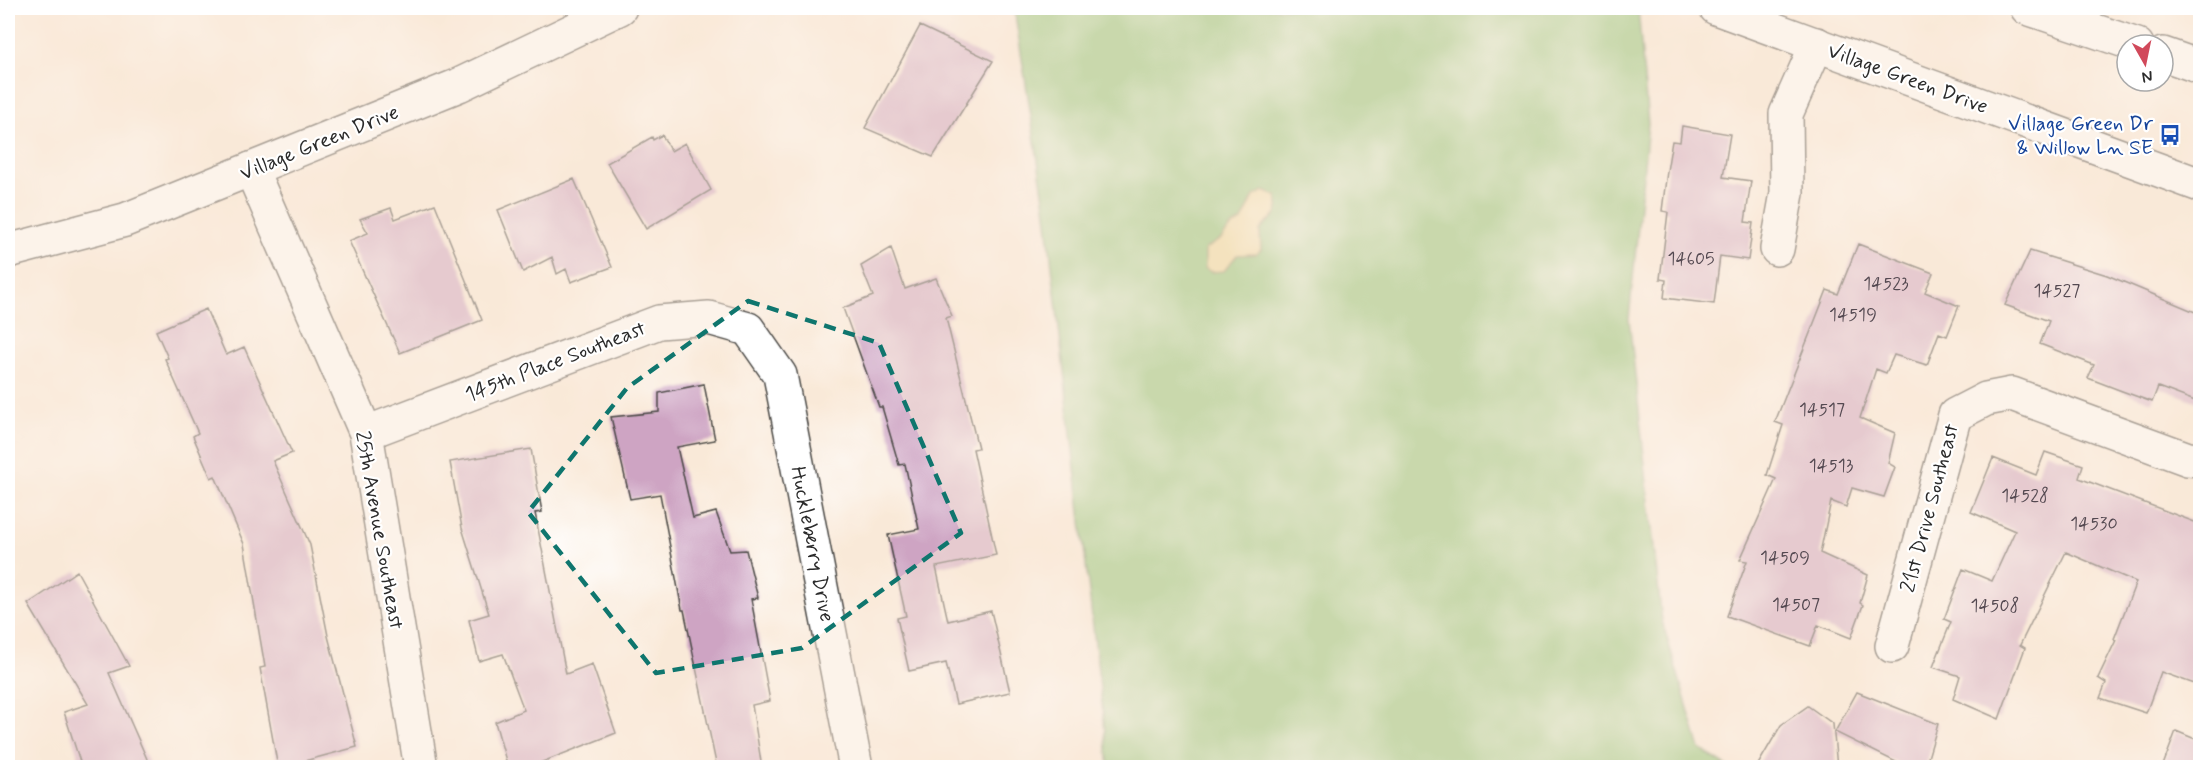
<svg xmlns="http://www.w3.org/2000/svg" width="2208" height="775" viewBox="0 0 2208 775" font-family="Mynerve,sans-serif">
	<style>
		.green { fill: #8ec477; stroke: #5c7851; stroke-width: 1.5 }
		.sand { fill: #eeda9e; stroke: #8c8264; stroke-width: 1.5 }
		.building { fill: #cea4c3 }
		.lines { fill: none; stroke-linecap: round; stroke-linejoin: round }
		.street-casing { stroke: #4a4845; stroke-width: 36 }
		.secondary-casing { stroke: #4a4845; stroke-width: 36 }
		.street { stroke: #fff; stroke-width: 33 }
		.secondary { stroke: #fff; stroke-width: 33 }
		.marked { fill: none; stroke: #0f766e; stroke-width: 4.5; stroke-dasharray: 12 8; stroke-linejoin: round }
		.labels { text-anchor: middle; stroke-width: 4.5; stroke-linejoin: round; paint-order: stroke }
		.number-label { font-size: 18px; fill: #544951 }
		.street-label { font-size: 21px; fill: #2b2b2b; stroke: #fff }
		.transit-label { font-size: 21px; fill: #164399; stroke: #fff; text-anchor: end }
	</style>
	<rect width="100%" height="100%" fill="#fff"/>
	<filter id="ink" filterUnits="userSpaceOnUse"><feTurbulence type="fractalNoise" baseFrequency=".0167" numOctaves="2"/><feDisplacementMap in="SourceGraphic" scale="12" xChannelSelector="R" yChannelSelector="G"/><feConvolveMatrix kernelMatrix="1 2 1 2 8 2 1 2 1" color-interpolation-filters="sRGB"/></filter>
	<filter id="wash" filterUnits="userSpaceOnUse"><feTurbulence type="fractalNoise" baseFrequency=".008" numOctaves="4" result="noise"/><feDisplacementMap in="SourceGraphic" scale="24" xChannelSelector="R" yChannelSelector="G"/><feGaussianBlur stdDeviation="1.35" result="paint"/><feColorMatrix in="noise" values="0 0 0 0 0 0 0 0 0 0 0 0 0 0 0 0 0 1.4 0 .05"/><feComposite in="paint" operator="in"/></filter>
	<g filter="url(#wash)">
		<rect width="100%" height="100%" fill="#f9e9d8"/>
		<path class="green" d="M 1014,8 L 1638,8 L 1648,124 L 1629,319 L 1662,621 L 1700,749 L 1728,767 L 1109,767 L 1045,205 Z"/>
		<path class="sand" d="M 1264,191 L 1276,196 C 1284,216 1269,217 1260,231 L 1261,250 L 1256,254 L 1237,255 L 1224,271 L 1211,272 L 1205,268 L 1205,249 L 1221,239 L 1232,226 L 1242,221 L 1254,196 Z"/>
		<g id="blocks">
			<path class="building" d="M 920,26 L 993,61 L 933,157 L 865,128 Z
				M 1682,126 L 1730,134 L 1723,177 L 1751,181 L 1745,222 L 1753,223 L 1748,260 L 1720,256 L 1714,304 L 1664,298 L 1666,280 L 1660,279 L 1668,212 L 1662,211 L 1667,171 L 1672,141 L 1680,142 Z
				M 662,135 L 671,151 L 685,143 L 711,190 L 646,229 L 607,163 L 652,137 L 653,140 Z
				M 574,179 L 612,267 L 571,282 L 566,269 L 557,274 L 552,257 L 523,272 L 498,210 Z
				M 435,204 L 482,320 L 400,353 L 349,241 L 368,233 L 360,219 L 391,208 L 395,219 Z
				M 1858,244 L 1933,273 L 1925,292 L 1959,306 L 1947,336 L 1939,333 L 1927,365 L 1894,355 L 1886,373 L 1876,369 L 1860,418 L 1895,433 L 1888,463 L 1895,467 L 1884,497 L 1852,488 L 1846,507 L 1831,501 L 1820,553 L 1868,575 L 1860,603 L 1863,605 L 1851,638 L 1818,625 L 1810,646 L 1727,616 L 1747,561 L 1740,560 L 1776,479 L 1767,475 L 1783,425 L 1775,422 L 1827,290 L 1838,294 Z
				M 891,248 L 905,289 L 936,278 L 952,316 L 946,318 L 978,448 L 973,449 L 996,555 L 936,567 L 948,621 L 991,611 L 1010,692 L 956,704 L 946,663 L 909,671 L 897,618 L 906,616 L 888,535 L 919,529 L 905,464 L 899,465 L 882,407 L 879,407 L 843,308 L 873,296 L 861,266 Z
				M 2030,251 L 2107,275 L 2200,314 L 2200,403 L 2158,387 L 2152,402 L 2122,391 L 2088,378 L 2094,365 L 2040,344 L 2049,321 L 2005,305 Z
				M 206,309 L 226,355 L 244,347 L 292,453 L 273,461 L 310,545 L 328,636 L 357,747 L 278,768 L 260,668 L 265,667 L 244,544 L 215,476 L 211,478 L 193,436 L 198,433 L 165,359 L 168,358 L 156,331 Z
				M 704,384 L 715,440 L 677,447 L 693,518 L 716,512 L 730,551 L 746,550 L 758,598 L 751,599 L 770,701 L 752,705 L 762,768 L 717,768 L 684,610 L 682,610 L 660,494 L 630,499 L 611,417 L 659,412 L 659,393 Z
				M 531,449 L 542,512 L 535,513 L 566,674 L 592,664 L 616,733 L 527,768 L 508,768 L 495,722 L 524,710 L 503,654 L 479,661 L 469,620 L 489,614 L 462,528 L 450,462 Z
				M 2045,452 L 2083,465 L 2079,478 L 2200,524 L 2200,686 L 2161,672 L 2146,713 L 2100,698 L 2106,683 L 2098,678 L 2116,640 L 2114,639 L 2136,582 L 2066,552 L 2020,645 L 2025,648 L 1999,719 L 1953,699 L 1960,676 L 1933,667 L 1951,622 L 1944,619 L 1963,569 L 1992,581 L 2015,531 L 1971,512 L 1993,458 L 2036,475 Z
				M 77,571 L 129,666 L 109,673 L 151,768 L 82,768 L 64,712 L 88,704 L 28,604 Z
				M 1857,692 L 1938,724 L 1925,768 L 1908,768 L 1835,732 Z
				M 1808,706 L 1833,724 L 1837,768 L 1756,768 L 1781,725 Z
				M 2176,731 L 2200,741 L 2200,768 L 2162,768 Z"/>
		</g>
	</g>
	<g filter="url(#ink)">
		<use href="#blocks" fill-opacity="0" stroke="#4a4845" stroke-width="1.5"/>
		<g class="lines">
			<defs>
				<path id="street" d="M 2027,8 L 2137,45
					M 2163,54 L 2200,67
					M 251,169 L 366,433 L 421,768
					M 1777,249 L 1787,193 L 1786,114 L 1817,44
					M 366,433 L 659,322 L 709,318 L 748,329 L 780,375 L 856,768
					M 1892,646 L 1955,415 L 1986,399 L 2012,394 L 2188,459 L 2200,460"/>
				<path id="secondary" d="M 1716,8 L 2200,185
					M 8,251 L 125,220 L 459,85 L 620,8"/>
			</defs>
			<use href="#street" class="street-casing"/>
			<use href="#secondary" class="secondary-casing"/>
			<use href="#street" class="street"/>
			<use href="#secondary" class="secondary"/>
		</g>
	</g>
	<path d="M0 0H2208V775H0ZM 748,301 L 879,343 L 961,533 L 802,648 L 656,673 L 528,512 L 627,388 Z" fill="#f9e9d8" fill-opacity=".55" fill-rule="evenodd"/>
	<path class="marked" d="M 748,301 L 879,343 L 961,533 L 802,648 L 656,673 L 528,512 L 627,388 Z"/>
	<defs>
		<symbol id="bus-bare" viewBox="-9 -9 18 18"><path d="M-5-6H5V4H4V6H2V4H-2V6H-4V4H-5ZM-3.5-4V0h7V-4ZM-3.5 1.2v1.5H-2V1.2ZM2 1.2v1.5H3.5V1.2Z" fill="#1a4fb4" stroke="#fff" stroke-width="2.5" paint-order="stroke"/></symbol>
	</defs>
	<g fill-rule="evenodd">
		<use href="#bus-bare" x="2155" y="120" width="30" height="30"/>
	</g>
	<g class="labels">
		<g class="number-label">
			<text x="1691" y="264">14605</text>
			<text x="1886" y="289">14523</text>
			<text x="2057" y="296">14527</text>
			<text x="1853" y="320">14519</text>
			<text x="1822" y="415">14517</text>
			<text x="1831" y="471">14513</text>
			<text x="2025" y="501">14528</text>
			<text x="2094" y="529">14530</text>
			<text x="1785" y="563">14509</text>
			<text x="1796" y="610">14507</text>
			<text x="1995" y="611">14508</text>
		</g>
		<g class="street-label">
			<text transform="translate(1908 78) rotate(20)" y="7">Village Green Drive</text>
			<text transform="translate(319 142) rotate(-22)" y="7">Village Green Drive</text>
			<text transform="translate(555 361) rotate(-21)" y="7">145th Place Southeast</text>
			<text transform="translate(1929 508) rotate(-75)" y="7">21st Drive Southeast</text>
			<text transform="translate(380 530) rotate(80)" y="7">25th Avenue Southeast</text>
			<text transform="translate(813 544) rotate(79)" y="7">Huckleberry Drive</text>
		</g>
		<g class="transit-label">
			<text x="2153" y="130">Village Green Dr<tspan x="2153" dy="24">&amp; Willow Ln SE</tspan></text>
		</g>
	</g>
	<rect width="2208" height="775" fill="none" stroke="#fff" stroke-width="30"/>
	<g transform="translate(2145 63) rotate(171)"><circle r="28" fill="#ffffff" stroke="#aaaaaa" stroke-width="1.5"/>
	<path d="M0-4.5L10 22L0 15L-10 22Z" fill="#d1495b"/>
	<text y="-9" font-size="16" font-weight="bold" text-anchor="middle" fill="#2b2b2b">N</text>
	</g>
</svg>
